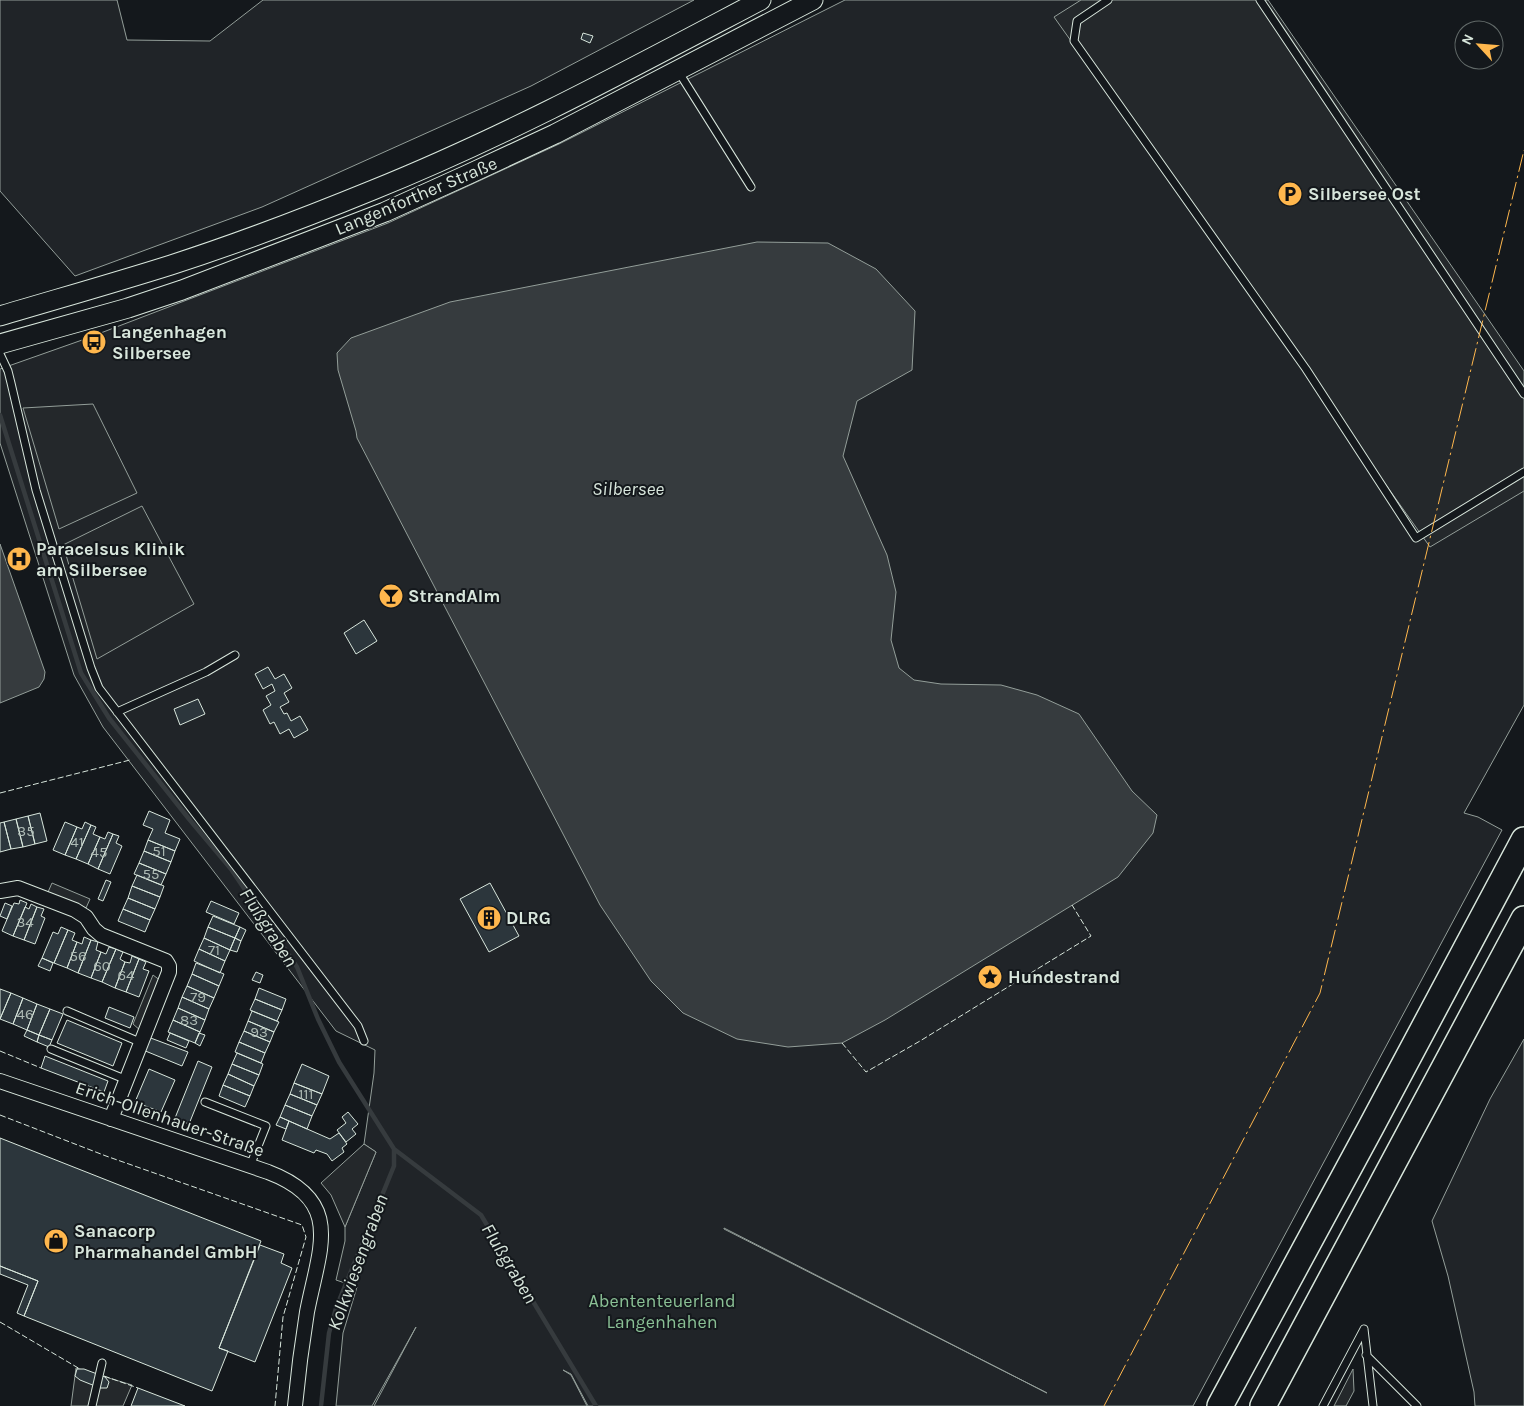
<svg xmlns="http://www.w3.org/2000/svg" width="1524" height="1406" viewBox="0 0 1524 1406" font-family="Karla,sans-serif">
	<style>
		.green { fill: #202428; stroke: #939e99; fill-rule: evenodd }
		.parking { fill: #24282b; stroke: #939e99 }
		.water { fill: #363b3e; stroke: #939e99 }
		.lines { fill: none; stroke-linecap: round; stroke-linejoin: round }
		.stream { stroke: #363b3e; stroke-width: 4.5 }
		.building { fill: #2c363c; stroke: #d8e6dc }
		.service-casing { stroke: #d8e6dc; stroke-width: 9 }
		.minor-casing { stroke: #d8e6dc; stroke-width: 16 }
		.secondary-casing { stroke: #d8e6dc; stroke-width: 21 }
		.motorway-casing { stroke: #d8e6dc; stroke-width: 28 }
		.service { stroke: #14181c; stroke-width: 7 }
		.minor { stroke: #14181c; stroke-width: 14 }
		.secondary { stroke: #14181c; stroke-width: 19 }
		.motorway { stroke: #14181c; stroke-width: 25 }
		.fence { stroke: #d8e6dc; stroke-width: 1; stroke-dasharray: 6 2.5; stroke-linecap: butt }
		.power { stroke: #ffb74d; stroke-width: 1; stroke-dasharray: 18 4 2.5 4; stroke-linecap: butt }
		.labels { text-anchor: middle; stroke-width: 4; stroke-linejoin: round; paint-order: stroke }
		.number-label { font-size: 15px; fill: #adbab4 }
		.poi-label { font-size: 18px; font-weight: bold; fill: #d8e6dc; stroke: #14181c; text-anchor: start }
		.street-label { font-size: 18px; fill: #d8e6dc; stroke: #14181c }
		.park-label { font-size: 18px; fill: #8ac095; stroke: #14181c }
		.water-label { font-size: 19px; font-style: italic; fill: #d8e6dc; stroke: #14181c }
	</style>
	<rect width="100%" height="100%" fill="#14181c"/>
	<path class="green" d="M 0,0 L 117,0 L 127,40 L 210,41 L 263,0 L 694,0 L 531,86 L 262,207 L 75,276 L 0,191 Z
		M 845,0 L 1256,0 L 1524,375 L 1524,705 L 1464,813 L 1478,817 L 1502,830 L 1193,1406 L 588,1406 L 571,1374 L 563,1370 L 571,1375 L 587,1406 L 374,1406 L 416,1327 L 372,1406 L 336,1406 L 343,1333 L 357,1287 L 336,1280 L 345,1241 L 345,1227 L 376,1152 L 364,1144 L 374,1073 L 375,1050 L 336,1031 L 103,727 L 74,675 L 0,443 L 0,369 L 85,339 L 388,223 L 559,144 ZM 724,1228 L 1047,1393 L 724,1229 Z
		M 1524,1039 L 1524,1406 L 1475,1406 L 1474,1392 L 1448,1276 L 1432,1221 L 1490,1099 Z"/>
	<path class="parking" d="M 1081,0 L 1268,0 L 1524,371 L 1524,491 L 1430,547 L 1054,17 Z
		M 93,404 L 137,493 L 59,529 L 23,408 Z
		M 142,506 L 194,604 L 97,659 L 63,545 Z
		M 52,883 L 90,899 L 86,908 L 48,892 Z
		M 153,975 L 161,981 L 141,1031 L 133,1024 Z
		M 364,1144 L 376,1152 L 345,1227 L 331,1195 L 321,1183 Z
		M 76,1368 L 132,1385 L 123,1406 L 71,1406 Z
		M 1353,1369 L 1354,1391 L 1346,1406 L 1334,1406 Z"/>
	<path class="water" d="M 757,242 L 828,243 L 876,269 L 915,311 L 912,370 L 857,401 L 843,456 L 887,555 L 896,592 L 891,640 L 899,668 L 914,680 L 941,684 L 1001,685 L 1037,695 L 1079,714 L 1132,791 L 1157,815 L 1153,833 L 1118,877 L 885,1020 L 842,1043 L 788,1047 L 737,1039 L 683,1013 L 651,981 L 600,905 L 357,438 L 356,431 L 338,370 L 337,353 L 351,338 L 450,302 Z
		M 0,544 L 45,672 L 44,679 L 39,687 L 0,703 Z"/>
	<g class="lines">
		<path class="stream" d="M 0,415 L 81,673 L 109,718 L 189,819 L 231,869 L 297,967 L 318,1019 L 339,1062 L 394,1149 L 481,1215 L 596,1406
			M 321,1406 L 329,1333 L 336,1308 L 394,1166 L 394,1149"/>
	</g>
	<path class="building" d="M 583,33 L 593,36 L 590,43 L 581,39 Z
		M 364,620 L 377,641 L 356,654 L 344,633 Z
		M 268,667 L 275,679 L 284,674 L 292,688 L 284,693 L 289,702 L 280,707 L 284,714 L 287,713 L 291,721 L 300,716 L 308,730 L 294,738 L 289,729 L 280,734 L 274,722 L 270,724 L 263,710 L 271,705 L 266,696 L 275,691 L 272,684 L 263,689 L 255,674 Z
		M 198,699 L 205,714 L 180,725 L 174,709 Z
		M 149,811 L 170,820 L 165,833 L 180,839 L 175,851 L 148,840 L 153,829 L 143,825 Z
		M 40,813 L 47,841 L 35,844 L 28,816 Z
		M 28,816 L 35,844 L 23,847 L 16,819 Z
		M 16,819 L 23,847 L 11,849 L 4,822 Z
		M 4,822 L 11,849 L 0,852 L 0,823 Z
		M 65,822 L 77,827 L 65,855 L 53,850 Z
		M 85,822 L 91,825 L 76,859 L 65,855 L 77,827 L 82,829 Z
		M 91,825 L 96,827 L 93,834 L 100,837 L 88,864 L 76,859 Z
		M 108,832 L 113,834 L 98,869 L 88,864 L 100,837 L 105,839 Z
		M 113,834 L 119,836 L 116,843 L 122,846 L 110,874 L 98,869 Z
		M 148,840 L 175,851 L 171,862 L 144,851 Z
		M 144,851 L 171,862 L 166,874 L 139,863 Z
		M 139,863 L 166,874 L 161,885 L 134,874 Z
		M 137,875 L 164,886 L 160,897 L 132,886 Z
		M 106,880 L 111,882 L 103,901 L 98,899 Z
		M 490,883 L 519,936 L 489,952 L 460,899 Z
		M 132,886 L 160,897 L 155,909 L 128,898 Z
		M 128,898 L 155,909 L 150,920 L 123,909 Z
		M 20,900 L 27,903 L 13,936 L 2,931 L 14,903 L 19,904 Z
		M 211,901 L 239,913 L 234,924 L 206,912 Z
		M 5,903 L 12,906 L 7,919 L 0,916 Z
		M 31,904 L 37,907 L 24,940 L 13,936 L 25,907 L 29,909 Z
		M 37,907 L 44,909 L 41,916 L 45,918 L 35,944 L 24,940 Z
		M 123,909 L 150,920 L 145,932 L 118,921 Z
		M 213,916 L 240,927 L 235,938 L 208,927 Z
		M 61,927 L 68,930 L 54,963 L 42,958 L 53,932 L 58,934 Z
		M 208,927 L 235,938 L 230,950 L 204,938 Z
		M 240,927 L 246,930 L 241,941 L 235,938 Z
		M 68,930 L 75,933 L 72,940 L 77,942 L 67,968 L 54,963 Z
		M 84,937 L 91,940 L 78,973 L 67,968 L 77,942 L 82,944 Z
		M 204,938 L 230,950 L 225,961 L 199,949 Z
		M 235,938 L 241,941 L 237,952 L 230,950 Z
		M 91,940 L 98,942 L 96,950 L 101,952 L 91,978 L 78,973 Z
		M 109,947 L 116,949 L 102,982 L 91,978 L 101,952 L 106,954 Z
		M 116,949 L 123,952 L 120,959 L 125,962 L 115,988 L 102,982 Z
		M 199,949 L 225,961 L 220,973 L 194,961 Z
		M 132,956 L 139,959 L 126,992 L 115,988 L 125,962 L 130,963 Z
		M 42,958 L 53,963 L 50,971 L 38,966 Z
		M 139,959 L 146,962 L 143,969 L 149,971 L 139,997 L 126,992 Z
		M 196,963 L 224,974 L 219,986 L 192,974 Z
		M 256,972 L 263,975 L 260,983 L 252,980 Z
		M 192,974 L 219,986 L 214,998 L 187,986 Z
		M 187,986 L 214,998 L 209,1009 L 182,997 Z
		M 259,988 L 286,999 L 282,1010 L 255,999 Z
		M 0,989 L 11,993 L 0,1019 Z
		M 11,993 L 23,998 L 13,1024 L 0,1019 Z
		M 182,997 L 209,1009 L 205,1020 L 178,1008 Z
		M 23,998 L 37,1004 L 27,1030 L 13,1024 Z
		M 255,999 L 282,1010 L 277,1021 L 250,1010 Z
		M 37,1004 L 50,1009 L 39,1035 L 27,1030 Z
		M 109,1007 L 134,1017 L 130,1028 L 105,1018 Z
		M 178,1008 L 205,1020 L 200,1032 L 173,1020 Z
		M 50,1009 L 63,1014 L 52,1040 L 39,1035 Z
		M 252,1011 L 279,1022 L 274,1032 L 248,1021 Z
		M 67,1020 L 122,1043 L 113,1066 L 57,1043 Z
		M 173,1020 L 200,1032 L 195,1043 L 168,1032 Z
		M 248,1021 L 274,1032 L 270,1042 L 244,1031 Z
		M 27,1030 L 39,1035 L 37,1042 L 24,1036 Z
		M 244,1031 L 270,1042 L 265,1053 L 239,1042 Z
		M 170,1033 L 189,1041 L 186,1048 L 167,1040 Z
		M 199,1033 L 205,1035 L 200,1046 L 195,1043 Z
		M 39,1035 L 52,1040 L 49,1047 L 37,1042 Z
		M 148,1037 L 188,1052 L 182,1066 L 143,1050 Z
		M 239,1042 L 265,1053 L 261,1063 L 235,1052 Z
		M 237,1053 L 263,1064 L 259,1075 L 232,1064 Z
		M 45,1056 L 108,1081 L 104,1092 L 41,1068 Z
		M 198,1061 L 212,1067 L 189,1124 L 175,1118 Z
		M 232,1064 L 259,1075 L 254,1086 L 228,1074 Z
		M 302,1064 L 329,1076 L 322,1094 L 294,1083 Z
		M 149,1069 L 175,1080 L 161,1112 L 135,1102 Z
		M 228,1074 L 254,1086 L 250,1096 L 223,1085 Z
		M 294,1083 L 322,1094 L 317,1105 L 290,1094 Z
		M 223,1085 L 250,1096 L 245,1107 L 219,1096 Z
		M 290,1094 L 317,1105 L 312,1116 L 285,1105 Z
		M 285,1105 L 312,1116 L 307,1129 L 280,1117 Z
		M 348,1112 L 358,1124 L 352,1129 L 356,1134 L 346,1142 L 337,1130 L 346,1123 L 342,1117 Z
		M 280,1117 L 289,1121 L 286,1129 L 276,1125 Z
		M 289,1121 L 330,1139 L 339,1133 L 347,1144 L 342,1148 L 344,1152 L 332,1161 L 327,1154 L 316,1150 L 314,1153 L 282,1140 Z
		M 0,1138 L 261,1241 L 219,1348 L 228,1351 L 212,1391 L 24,1316 L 38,1281 L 0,1266 Z
		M 260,1245 L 284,1254 L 281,1263 L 292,1268 L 255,1362 L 219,1348 Z
		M 0,1266 L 38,1281 L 24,1316 L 17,1313 L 28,1285 L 0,1274 Z
		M 77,1369 L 84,1369 L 105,1377 L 109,1382 L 107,1388 L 100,1388 L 80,1380 L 75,1376 Z
		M 138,1388 L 185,1406 L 131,1406 Z"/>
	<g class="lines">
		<defs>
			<path id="service" d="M 1108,0 L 1077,21 L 1074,41 L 1306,369 L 1416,538 L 1524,472
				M 1260,0 L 1524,394
				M 678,71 L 751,187
				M 0,354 L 8,371 L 11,383 L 36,490 L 91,668 L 99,688 L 358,1026 L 364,1041
				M 117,712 L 206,672 L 235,655
				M 67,1011 L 142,1043
				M 51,1049 L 127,1080
				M 205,1102 L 266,1126 L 250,1166
				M 1364,1329 L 1373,1406
				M 1366,1355 L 1417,1406
				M 92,1406 L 102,1363
				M 1323,1406 L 1364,1329"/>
			<path id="minor" d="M 0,891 L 18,888 L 75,910 L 86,917 L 94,929 L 101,935 L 166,961 L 169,966 L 169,972 L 111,1119
				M 0,1081 L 268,1172 C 345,1201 319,1249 307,1312 C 302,1343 298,1374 295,1406"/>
			<path id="secondary" d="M 0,316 C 57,299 114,283 171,265 C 239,243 307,217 373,190 C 507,136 634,67 761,0
				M 0,344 L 128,308 L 182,290 L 385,212 L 469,174 L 555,134 L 813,0"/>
			<path id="motorway" d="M 1220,1406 L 1371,1127 L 1524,840
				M 1263,1406 L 1524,919"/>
		</defs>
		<use href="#service" class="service-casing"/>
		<use href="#minor" class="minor-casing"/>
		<use href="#secondary" class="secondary-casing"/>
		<use href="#motorway" class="motorway-casing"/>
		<use href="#service" class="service"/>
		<use href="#minor" class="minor"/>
		<use href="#secondary" class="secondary"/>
		<use href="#motorway" class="motorway"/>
		<path class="fence" d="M 0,793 L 130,760
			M 842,1043 L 866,1072 L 920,1041 L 1091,936 L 1072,905
			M 0,1051 L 41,1068
			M 0,1115 L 106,1156 L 302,1225 L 306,1237 L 283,1317 L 275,1406
			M 0,1322 L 80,1369
			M 104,1376 L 138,1388"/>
		<path class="power" d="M 1104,1406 L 1320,993 L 1524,150"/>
	</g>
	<defs>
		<symbol id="parking-disc" viewBox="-11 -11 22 22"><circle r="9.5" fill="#ffb74d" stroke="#14181c"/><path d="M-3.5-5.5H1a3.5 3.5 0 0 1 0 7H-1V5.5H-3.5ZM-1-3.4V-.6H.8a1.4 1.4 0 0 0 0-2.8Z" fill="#111"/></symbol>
		<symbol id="bus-disc" viewBox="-11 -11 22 22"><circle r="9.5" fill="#ffb74d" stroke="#14181c"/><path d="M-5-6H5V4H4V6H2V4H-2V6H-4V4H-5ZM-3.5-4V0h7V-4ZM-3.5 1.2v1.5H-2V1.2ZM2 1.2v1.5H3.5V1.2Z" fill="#111"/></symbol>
		<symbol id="hospital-disc" viewBox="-11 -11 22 22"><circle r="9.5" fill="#ffb74d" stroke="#14181c"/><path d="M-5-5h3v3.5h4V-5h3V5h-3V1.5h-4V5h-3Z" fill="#111"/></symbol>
		<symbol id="bar-disc" viewBox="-11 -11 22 22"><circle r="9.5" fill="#ffb74d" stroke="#14181c"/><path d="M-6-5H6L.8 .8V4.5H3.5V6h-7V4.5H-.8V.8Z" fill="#111"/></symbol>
		<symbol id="building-disc" viewBox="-11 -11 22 22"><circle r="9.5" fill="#ffb74d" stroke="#14181c"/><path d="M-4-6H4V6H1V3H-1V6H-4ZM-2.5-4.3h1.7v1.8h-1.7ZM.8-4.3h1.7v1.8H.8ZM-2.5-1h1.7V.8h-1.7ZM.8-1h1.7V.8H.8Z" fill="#111"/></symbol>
		<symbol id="sight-disc" viewBox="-11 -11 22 22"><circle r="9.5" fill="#ffb74d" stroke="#14181c"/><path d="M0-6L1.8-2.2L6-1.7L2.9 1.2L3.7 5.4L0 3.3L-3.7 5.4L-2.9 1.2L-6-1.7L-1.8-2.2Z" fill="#111"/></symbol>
		<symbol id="shop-disc" viewBox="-11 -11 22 22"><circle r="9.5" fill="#ffb74d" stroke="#14181c"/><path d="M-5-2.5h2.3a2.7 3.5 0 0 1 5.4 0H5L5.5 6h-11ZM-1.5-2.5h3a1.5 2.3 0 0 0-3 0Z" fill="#111"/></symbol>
	</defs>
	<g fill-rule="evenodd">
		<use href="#parking-disc" x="1276" y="180" width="28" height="28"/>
		<use href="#bus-disc" x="80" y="328" width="28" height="28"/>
		<use href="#hospital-disc" x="5" y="545" width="28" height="28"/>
		<use href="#bar-disc" x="377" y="582" width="28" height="28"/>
		<use href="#building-disc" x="475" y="904" width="28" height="28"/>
		<use href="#sight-disc" x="976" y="963" width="28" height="28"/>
		<use href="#shop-disc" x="42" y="1227" width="28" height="28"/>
	</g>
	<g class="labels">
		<g class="number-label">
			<text x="26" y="836">35</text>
			<text x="77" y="847">41</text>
			<text x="159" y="856">51</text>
			<text x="99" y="857">45</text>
			<text x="151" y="879">55</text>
			<text x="25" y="927">34</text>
			<text x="214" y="955">71</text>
			<text x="78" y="961">56</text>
			<text x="102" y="971">60</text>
			<text x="126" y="980">64</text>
			<text x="198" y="1002">79</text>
			<text x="25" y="1019">46</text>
			<text x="189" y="1025">83</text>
			<text x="259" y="1037">93</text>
			<text x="306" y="1099">111</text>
		</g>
		<g class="poi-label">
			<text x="1308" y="200">Silbersee Ost</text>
			<text x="112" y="338">Langenhagen<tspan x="112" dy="21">Silbersee</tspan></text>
			<text x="36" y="555">Paracelsus Klinik<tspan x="36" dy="21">am Silbersee</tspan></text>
			<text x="408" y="602">StrandAlm</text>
			<text x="506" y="924">DLRG</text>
			<text x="1008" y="983">Hundestrand</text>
			<text x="74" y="1237">Sanacorp<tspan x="74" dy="21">Pharmahandel GmbH</tspan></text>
		</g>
		<g class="street-label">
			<text transform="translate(416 196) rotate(-23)" y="6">Langenforther Straße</text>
			<text transform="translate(170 1119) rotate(19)" y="6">Erich-Ollenhauer-Straße</text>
		</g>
		<g class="park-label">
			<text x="662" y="1307">Abententeuerland<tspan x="662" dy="21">Langenhahen</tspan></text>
		</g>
		<g class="water-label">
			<text x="628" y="495">Silbersee</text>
			<text transform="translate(269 927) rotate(57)" y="7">Flußgraben</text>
			<text transform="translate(357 1262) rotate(-70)" y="7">Kolkwiesengraben</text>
			<text transform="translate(510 1263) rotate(59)" y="7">Flußgraben</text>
		</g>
	</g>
	<g transform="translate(1479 45) rotate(296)"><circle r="24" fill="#14181c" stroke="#626a69"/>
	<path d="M0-4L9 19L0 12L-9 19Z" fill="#ffb74d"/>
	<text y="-8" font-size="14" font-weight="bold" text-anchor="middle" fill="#d8e6dc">N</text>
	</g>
</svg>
